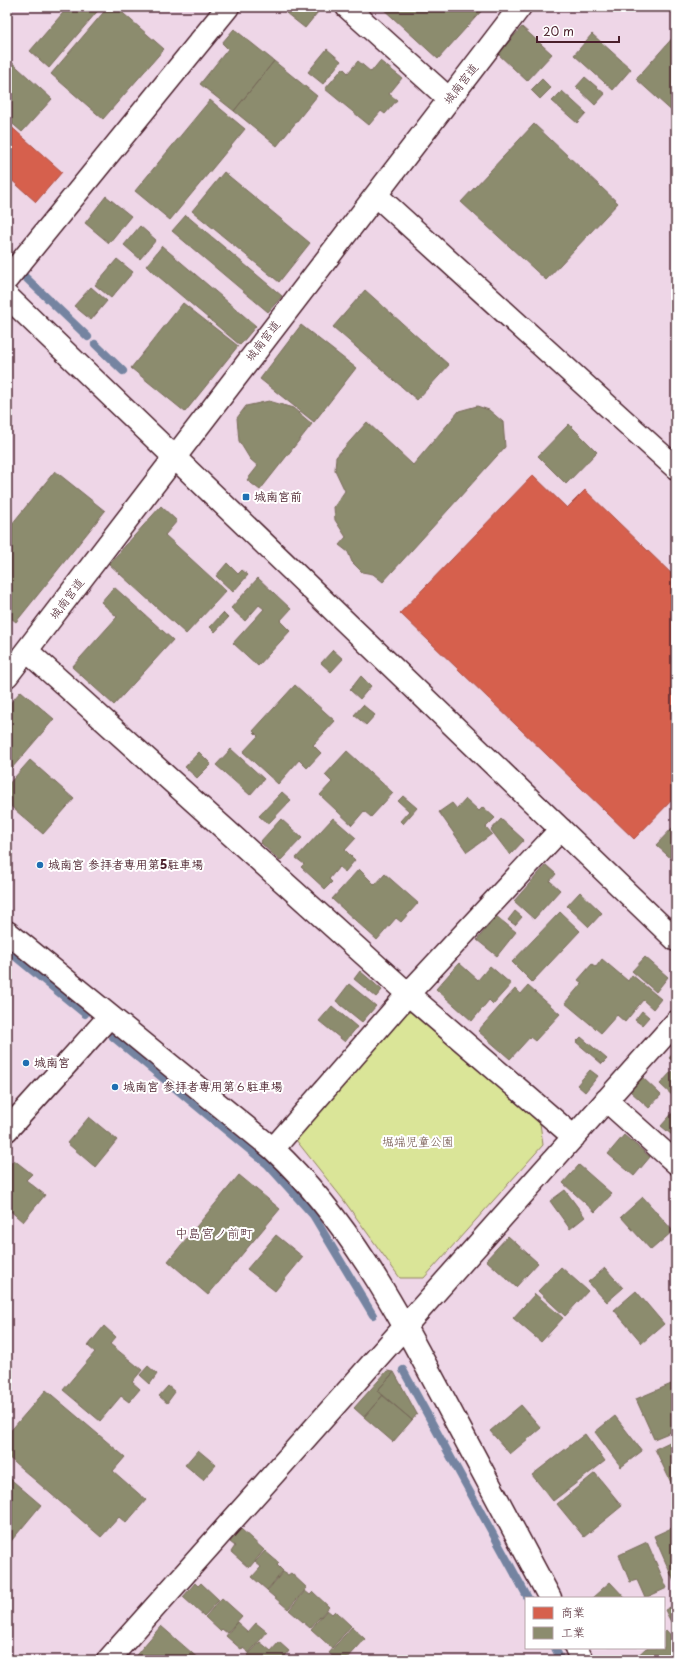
<svg xmlns="http://www.w3.org/2000/svg" width="683" height="1667" viewBox="0 0 683 1667" font-family="'Playpen Sans','Klee One',sans-serif">
	<style>
		.built { fill: #eed6e7; fill-rule: evenodd }
		.green { fill: #dae598; stroke: #928262 }
		.shops { fill: #d6604d; stroke: #ac4c43 }
		.industry { fill: #8c8c6e; stroke: #786b5a }
		.lines { fill: none; stroke-linecap: round; stroke-linejoin: round }
		.stream { stroke: #7484a1; stroke-width: 8 }
		.minor-casing { stroke: #4a1f2b; stroke-width: 25 }
		.minor { stroke: #fff; stroke-width: 22 }
		.poi-dot { fill: #1f6fb2; stroke: #fff; stroke-width: 1.5 }
		.labels { text-anchor: middle; stroke-width: 4; stroke-linejoin: round; paint-order: stroke }
		.street-label { font-size: 12px; fill: #4a1f2b; stroke: #fff }
		.poi-label { font-size: 12px; font-weight: bold; fill: #4a1f2b; stroke: #fff; text-anchor: start }
		.park-label { font-size: 12px; fill: #6e5046; stroke: #fff }
		.neighbourhood-label { font-size: 13px; fill: #4a1f2b; stroke: #fff }
	</style>
	<rect width="100%" height="100%" fill="#f5e7f1"/>
	<filter id="ink" filterUnits="userSpaceOnUse"><feTurbulence type="fractalNoise" baseFrequency=".025" numOctaves="2"/><feDisplacementMap in="SourceGraphic" scale="8" xChannelSelector="R" yChannelSelector="G"/><feConvolveMatrix kernelMatrix="1 2 1 2 8 2 1 2 1" color-interpolation-filters="sRGB"/></filter>
	<g filter="url(#ink)">
		<path class="built" d="M 7,7 L 676,7 L 676,1660 L 7,1660 ZM 526,1598 L 664,1598 L 664,1648 L 526,1648 Z"/>
		<path class="green" d="M 410,1012 L 540,1123 L 543,1145 L 424,1278 L 400,1278 L 342,1198 L 292,1135 L 400,1014 Z"/>
		<path class="shops" d="M 7,123 L 62,172 L 36,202 L 7,176 Z
			M 533,475 L 567,508 L 585,490 L 676,578 L 676,796 L 634,839 L 400,613 Z"/>
		<path class="industry" d="M 68,7 L 101,7 L 49,68 L 30,51 Z
			M 108,7 L 116,7 L 164,49 L 103,119 L 51,74 Z
			M 291,7 L 322,7 L 305,28 L 286,13 Z
			M 381,7 L 485,7 L 438,59 Z
			M 522,27 L 552,54 L 527,81 L 498,54 Z
			M 234,29 L 274,61 L 234,111 L 200,84 L 228,49 L 222,43 Z
			M 592,34 L 631,69 L 613,90 L 574,55 Z
			M 676,34 L 676,115 L 636,79 Z
			M 327,49 L 341,61 L 323,84 L 308,72 Z
			M 7,58 L 52,99 L 22,132 L 7,119 Z
			M 274,61 L 317,96 L 277,146 L 234,111 Z
			M 358,61 L 371,72 L 380,61 L 402,78 L 389,94 L 397,100 L 385,114 L 381,111 L 369,125 L 325,89 L 343,68 L 348,73 Z
			M 585,77 L 605,94 L 595,105 L 576,87 Z
			M 542,79 L 551,88 L 540,99 L 531,90 Z
			M 562,91 L 586,113 L 577,123 L 552,101 Z
			M 210,100 L 245,129 L 170,220 L 135,191 Z
			M 534,124 L 618,203 L 546,280 L 461,202 Z
			M 224,172 L 310,243 L 279,282 L 192,211 Z
			M 106,196 L 131,216 L 109,243 L 85,223 Z
			M 186,215 L 282,296 L 268,312 L 172,231 Z
			M 140,226 L 156,240 L 140,259 L 124,245 Z
			M 162,246 L 256,326 L 240,345 L 146,266 Z
			M 117,259 L 133,272 L 111,298 L 95,285 Z
			M 91,287 L 107,301 L 91,320 L 74,306 Z
			M 365,290 L 449,365 L 417,400 L 333,327 Z
			M 183,303 L 238,346 L 185,412 L 131,368 Z
			M 301,325 L 356,368 L 314,422 L 260,379 Z
			M 269,401 L 293,408 L 312,424 L 260,490 L 247,480 L 258,466 L 250,459 L 239,441 L 237,418 L 246,406 Z
			M 477,406 L 489,410 L 503,422 L 505,447 L 383,582 L 373,574 L 362,572 L 352,562 L 348,552 L 339,545 L 346,537 L 335,520 L 334,507 L 345,491 L 335,470 L 336,457 L 367,422 L 413,465 L 459,411 Z
			M 569,424 L 597,452 L 566,484 L 538,456 Z
			M 55,471 L 105,511 L 16,622 L 7,615 L 7,530 Z
			M 161,506 L 177,521 L 165,535 L 226,591 L 186,634 L 109,564 Z
			M 227,563 L 238,574 L 242,570 L 248,575 L 233,592 L 216,576 Z
			M 258,578 L 291,609 L 280,621 L 290,631 L 258,666 L 233,643 L 264,609 L 259,605 L 245,621 L 231,608 Z
			M 114,587 L 173,640 L 114,705 L 72,667 L 117,617 L 101,602 Z
			M 223,613 L 228,618 L 215,632 L 210,627 Z
			M 333,650 L 343,659 L 331,672 L 321,663 Z
			M 361,676 L 371,686 L 360,699 L 350,690 Z
			M 295,685 L 335,721 L 313,745 L 321,753 L 307,768 L 299,760 L 278,784 L 243,752 L 258,736 L 253,731 Z
			M 21,691 L 54,719 L 12,768 L 7,764 L 7,707 Z
			M 363,705 L 375,715 L 366,725 L 354,715 Z
			M 231,749 L 264,779 L 250,795 L 216,765 Z
			M 347,751 L 393,793 L 371,817 L 364,811 L 352,825 L 320,795 L 332,782 L 325,775 Z
			M 199,752 L 211,764 L 197,778 L 185,767 Z
			M 30,760 L 74,799 L 43,834 L 7,803 L 7,786 Z
			M 282,792 L 291,800 L 268,824 L 259,816 Z
			M 403,796 L 417,808 L 403,824 L 400,821 L 409,811 L 398,801 Z
			M 466,799 L 479,811 L 483,807 L 495,818 L 486,827 L 492,834 L 467,852 L 439,812 L 452,803 L 457,809 Z
			M 333,818 L 356,838 L 345,850 L 355,860 L 345,872 L 339,867 L 329,879 L 332,882 L 325,889 L 301,867 L 304,864 L 296,858 Z
			M 281,819 L 302,838 L 280,861 L 260,842 Z
			M 501,819 L 524,840 L 510,855 L 491,830 Z
			M 676,824 L 676,863 L 656,845 Z
			M 546,865 L 556,874 L 550,881 L 560,890 L 534,919 L 514,901 Z
			M 359,869 L 375,885 L 385,874 L 418,903 L 401,922 L 396,918 L 377,940 L 332,899 Z
			M 580,892 L 602,913 L 589,927 L 567,906 Z
			M 515,911 L 522,917 L 515,925 L 508,920 Z
			M 560,912 L 580,931 L 532,982 L 512,962 Z
			M 496,916 L 516,932 L 497,956 L 477,940 Z
			M 645,957 L 668,977 L 656,992 L 632,971 Z
			M 602,959 L 628,981 L 632,975 L 661,999 L 653,1009 L 643,1000 L 625,1022 L 617,1015 L 601,1033 L 565,1003 L 582,983 L 578,980 L 592,964 L 596,967 Z
			M 459,963 L 478,980 L 490,966 L 511,984 L 493,1004 L 489,1000 L 472,1021 L 436,989 Z
			M 360,971 L 382,990 L 376,997 L 354,979 Z
			M 349,984 L 376,1006 L 362,1022 L 336,1001 Z
			M 528,986 L 560,1014 L 535,1041 L 530,1037 L 510,1059 L 478,1031 L 515,989 L 521,994 Z
			M 332,1006 L 357,1027 L 345,1042 L 319,1021 Z
			M 642,1011 L 649,1017 L 642,1025 L 635,1020 Z
			M 581,1037 L 607,1059 L 602,1064 L 576,1042 Z
			M 676,1050 L 676,1063 L 669,1058 Z
			M 590,1070 L 598,1076 L 585,1092 L 577,1085 Z
			M 672,1071 L 676,1075 L 676,1099 L 660,1084 Z
			M 642,1077 L 661,1095 L 649,1108 L 630,1091 Z
			M 676,1109 L 676,1129 L 672,1135 L 661,1126 Z
			M 89,1117 L 117,1140 L 95,1167 L 67,1143 Z
			M 624,1135 L 650,1157 L 634,1176 L 608,1154 Z
			M 14,1160 L 32,1174 L 26,1180 L 45,1195 L 23,1222 L 7,1208 L 7,1168 Z
			M 579,1165 L 612,1194 L 595,1212 L 563,1183 Z
			M 239,1175 L 280,1209 L 208,1295 L 168,1261 Z
			M 565,1190 L 585,1217 L 570,1229 L 550,1201 Z
			M 643,1197 L 673,1231 L 651,1250 L 621,1217 Z
			M 276,1235 L 303,1257 L 275,1291 L 247,1269 Z
			M 508,1236 L 538,1263 L 516,1287 L 486,1260 Z
			M 561,1267 L 588,1291 L 565,1316 L 538,1291 Z
			M 605,1268 L 623,1288 L 607,1302 L 588,1282 Z
			M 636,1291 L 664,1324 L 642,1343 L 614,1310 Z
			M 535,1294 L 563,1318 L 541,1342 L 513,1318 Z
			M 104,1326 L 116,1337 L 110,1344 L 142,1370 L 132,1382 L 140,1389 L 129,1402 L 121,1396 L 100,1421 L 63,1390 L 95,1352 L 88,1346 Z
			M 148,1366 L 157,1374 L 150,1384 L 140,1375 Z
			M 387,1371 L 394,1372 L 377,1391 L 383,1395 L 364,1417 L 354,1408 Z
			M 394,1372 L 417,1414 L 412,1420 L 377,1391 Z
			M 676,1382 L 676,1430 L 654,1439 L 636,1399 Z
			M 168,1386 L 175,1392 L 167,1403 L 159,1396 Z
			M 46,1390 L 125,1457 L 113,1471 L 146,1500 L 126,1523 L 119,1517 L 101,1537 L 7,1456 L 7,1435 Z
			M 383,1395 L 412,1420 L 393,1442 L 364,1417 Z
			M 521,1405 L 541,1428 L 510,1454 L 490,1431 Z
			M 615,1416 L 642,1451 L 621,1467 L 595,1432 Z
			M 585,1434 L 605,1461 L 553,1501 L 532,1475 Z
			M 676,1439 L 676,1493 L 655,1449 Z
			M 198,1450 L 216,1465 L 203,1480 L 185,1465 Z
			M 595,1473 L 622,1506 L 584,1537 L 557,1504 Z
			M 7,1476 L 41,1505 L 7,1546 Z
			M 676,1526 L 676,1586 L 654,1536 Z
			M 241,1529 L 264,1550 L 249,1568 L 231,1552 L 235,1546 L 230,1542 Z
			M 647,1542 L 667,1588 L 645,1598 L 637,1580 L 630,1582 L 619,1555 Z
			M 265,1551 L 279,1563 L 277,1565 L 283,1571 L 267,1590 L 252,1577 L 261,1567 L 255,1562 Z
			M 283,1572 L 288,1575 L 291,1573 L 307,1588 L 288,1609 L 267,1591 Z
			M 610,1582 L 625,1598 L 592,1598 Z
			M 195,1583 L 198,1586 L 201,1583 L 219,1600 L 204,1616 L 183,1597 Z
			M 305,1591 L 310,1595 L 313,1592 L 329,1607 L 310,1628 L 289,1610 Z
			M 222,1598 L 242,1616 L 227,1633 L 222,1629 L 220,1631 L 205,1617 Z
			M 676,1604 L 676,1622 L 672,1624 L 665,1610 Z
			M 327,1610 L 332,1614 L 335,1611 L 351,1626 L 332,1648 L 311,1629 Z
			M 237,1622 L 248,1632 L 256,1623 L 267,1632 L 249,1653 L 243,1648 L 242,1650 L 226,1636 Z
			M 161,1626 L 200,1660 L 132,1660 Z
			M 352,1627 L 365,1639 L 346,1660 L 337,1660 L 329,1653 Z
			M 666,1630 L 676,1641 L 676,1660 L 633,1660 L 646,1648 L 664,1648 L 664,1632 Z
			M 260,1642 L 271,1651 L 279,1642 L 289,1651 L 282,1660 L 253,1660 L 248,1655 Z"/>
		<g class="lines">
			<path class="stream" d="M 23,275 L 88,337
				M 95,344 L 123,371
				M 7,950 L 85,1014
				M 113,1037 L 268,1165 L 313,1215 L 373,1315
				M 403,1370 L 528,1598
				M 555,1648 L 559,1656"/>
			<defs>
				<path id="minor" d="M 347,7 L 449,99
					M 376,195 L 676,468
					M 7,279 L 228,7
					M 7,296 L 676,940
					M 27,651 L 408,994 L 574,1137
					M 7,676 L 520,7
					M 7,932 L 273,1149 C 349,1220 397,1311 446,1403 C 480,1468 515,1533 550,1598
					M 606,1100 L 676,1163
					M 7,1130 L 109,1017
					M 273,1149 L 408,994 L 561,829
					M 576,1648 L 582,1660
					M 108,1660 L 676,1022"/>
			</defs>
			<use href="#minor" class="minor-casing"/>
			<use href="#minor" class="minor"/>
		</g>
	</g>
	<g class="poi-dot">
		<rect x="242" y="493" width="8" height="8" rx="2"/>
		<circle cx="40" cy="865" r="4"/>
		<circle cx="26" cy="1063" r="4"/>
		<circle cx="115" cy="1087" r="4"/>
	</g>
	<g class="labels">
		<g class="street-label">
			<text transform="translate(461 84) rotate(-52)" y="4">城南宮道</text>
			<text transform="translate(263 341) rotate(-52)" y="4">城南宮道</text>
			<text transform="translate(67 599) rotate(-53)" y="4">城南宮道</text>
		</g>
		<g class="poi-label">
			<text x="254" y="501">城南宮前</text>
			<text x="48" y="869">城南宮 参拝者専用第5駐車場</text>
			<text x="34" y="1067">城南宮</text>
			<text x="123" y="1091">城南宮 参拝者専用第６駐車場</text>
		</g>
		<g class="park-label">
			<text x="418" y="1146">堀端児童公園</text>
		</g>
		<g class="neighbourhood-label">
			<text x="214" y="1238">中島宮ノ前町</text>
		</g>
	</g>
	<rect width="683" height="1667" fill="none" stroke="#fff" stroke-width="24"/>
	<rect x="12" y="12" width="659" height="1643" fill="none" stroke="#4a1f2b" stroke-width="1.5" filter="url(#ink)"/>
	<rect x="525" y="1597" width="140" height="52" fill="#ffffff" stroke="#b7a5aa"/>
	<rect x="533" y="1607" width="20" height="12" fill="#d6604d" stroke="#b7a5aa"/>
	<text x="561" y="1617" font-size="12" fill="#4a1f2b">商業</text>
	<rect x="533" y="1627" width="20" height="12" fill="#8c8c6e" stroke="#b7a5aa"/>
	<text x="561" y="1637" font-size="12" fill="#4a1f2b">工業</text>
	<path d="M537 36v6h82v-6" fill="none" stroke="#4a1f2b" stroke-width="2"/>
	<text x="543" y="36" font-size="12" fill="#4a1f2b" stroke="#ffffff" stroke-width="3" paint-order="stroke">20 m</text>
</svg>
